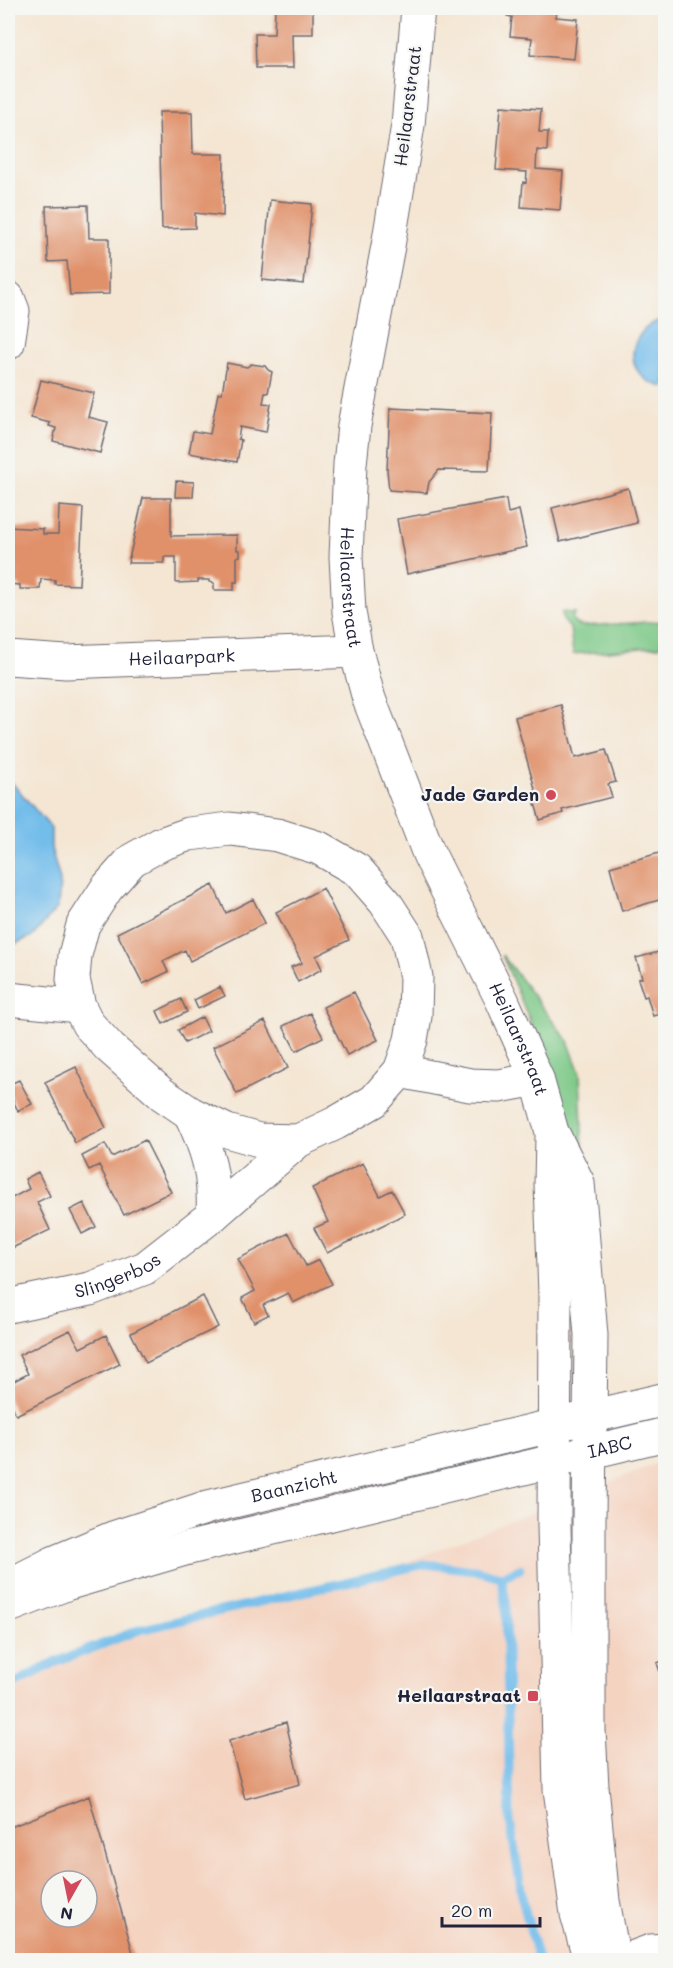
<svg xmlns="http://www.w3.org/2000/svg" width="673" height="1968" viewBox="0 0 673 1968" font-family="Mali,sans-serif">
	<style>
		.built { fill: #f4d3c0; fill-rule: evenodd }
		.green { fill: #7cc886; stroke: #4f7560; stroke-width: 1.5 }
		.water { fill: #73bdeb; stroke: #4a7093; stroke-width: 1.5 }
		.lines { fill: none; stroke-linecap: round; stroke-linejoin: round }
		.stream { stroke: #73bdeb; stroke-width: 9 }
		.building { fill: #e0916b; fill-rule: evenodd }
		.minor-casing { stroke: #6c6770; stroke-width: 35 }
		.minor { stroke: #fff; stroke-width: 33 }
		.poi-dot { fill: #d1495b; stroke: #f6f6f2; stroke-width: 2 }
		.labels { text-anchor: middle; stroke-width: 4.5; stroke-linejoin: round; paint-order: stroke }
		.street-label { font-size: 18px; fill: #22223b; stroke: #f6f6f2 }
		.poi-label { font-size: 18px; font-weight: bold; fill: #22223b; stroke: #f6f6f2; text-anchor: end }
	</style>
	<rect width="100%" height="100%" fill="#f6f6f2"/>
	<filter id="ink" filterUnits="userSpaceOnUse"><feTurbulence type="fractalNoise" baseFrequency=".0167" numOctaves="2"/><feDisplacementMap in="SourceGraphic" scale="12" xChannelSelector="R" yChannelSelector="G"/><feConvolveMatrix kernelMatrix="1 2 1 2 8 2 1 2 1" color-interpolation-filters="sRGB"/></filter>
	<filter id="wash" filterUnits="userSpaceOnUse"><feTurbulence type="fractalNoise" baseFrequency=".008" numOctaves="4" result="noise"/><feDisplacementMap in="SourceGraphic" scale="24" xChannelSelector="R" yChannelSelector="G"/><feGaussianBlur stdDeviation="1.35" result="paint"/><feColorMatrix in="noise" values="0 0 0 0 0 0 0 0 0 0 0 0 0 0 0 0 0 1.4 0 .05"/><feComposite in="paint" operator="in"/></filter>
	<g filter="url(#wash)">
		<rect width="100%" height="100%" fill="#f4e6d3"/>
		<path class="built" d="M 665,1460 L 665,1960 L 8,1960 L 8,1684 L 63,1655 L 388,1569 ZM 51,1881 L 87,1881 L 87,1917 L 51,1917 Z"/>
		<path class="green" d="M 562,612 L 576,613 L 573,615 L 573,621 L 576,624 L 583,626 L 665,621 L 665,646 L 573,654 L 570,628 L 563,620 Z
			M 502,955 L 568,1041 L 580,1073 L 584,1182 L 560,1092 Z"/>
		<path class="water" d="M 657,321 L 665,321 L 665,387 C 626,381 622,338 657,321 Z
			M 8,778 L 51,828 L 51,848 L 60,880 L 58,907 L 33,936 L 8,947 Z"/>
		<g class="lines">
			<path class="stream" d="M 501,1577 L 506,1602 L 510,1820 L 523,1902 L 538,1960
				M 8,1687 L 54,1663 L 139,1630 L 281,1597 L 425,1564 L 475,1570 L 501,1577 L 520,1569"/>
		</g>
		<g id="blocks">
			<path class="building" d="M 275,8 L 313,8 L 313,34 L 292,34 L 293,68 L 256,68 L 255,34 L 274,34 Z
				M 508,8 L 557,8 L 556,17 L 578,19 L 574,59 L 530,55 L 532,38 L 510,36 L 512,17 L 507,16 Z
				M 501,106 L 541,109 L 539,132 L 548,132 L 547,151 L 537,150 L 536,169 L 563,171 L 560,210 L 521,207 L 523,182 L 526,183 L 527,172 L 496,170 Z
				M 159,112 L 192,112 L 193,154 L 224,154 L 223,216 L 195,213 L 195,228 L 162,229 Z
				M 270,200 L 312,204 L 304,284 L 262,280 Z
				M 88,205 L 89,238 L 109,238 L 109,294 L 70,295 L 67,261 L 48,262 L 46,206 Z
				M 227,363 L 247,367 L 251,364 L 265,366 L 268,370 L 272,372 L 268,393 L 265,393 L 263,403 L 271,404 L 266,432 L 240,427 L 238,439 L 241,440 L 237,462 L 189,453 L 193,431 L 210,434 L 218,393 L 222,393 Z
				M 41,380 L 94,393 L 88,417 L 108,422 L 100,453 L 53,441 L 56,428 L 49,426 L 50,423 L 31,418 Z
				M 390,408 L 492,413 L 489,471 L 439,470 L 429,482 L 427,493 L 389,490 L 387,470 Z
				M 176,481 L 194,482 L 193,497 L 175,497 Z
				M 628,488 L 637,523 L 560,542 L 552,508 Z
				M 143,498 L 171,498 L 171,536 L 237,535 L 237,550 L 240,550 L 240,556 L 237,557 L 237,582 L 234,582 L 234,590 L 214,590 L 214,583 L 209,582 L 209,580 L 198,580 L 198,582 L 176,583 L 176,557 L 164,557 L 164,563 L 128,563 Z
				M 506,499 L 508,513 L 519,510 L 527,547 L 407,574 L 397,519 Z
				M 59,506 L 83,508 L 79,585 L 55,584 L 55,580 L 41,579 L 40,589 L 20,589 L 20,585 L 8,584 L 8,527 L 43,529 L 43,534 L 58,534 Z
				M 561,705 L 575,758 L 606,750 L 616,782 L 608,784 L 612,797 L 562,810 L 563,813 L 540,820 L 533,797 L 537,796 L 515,717 Z
				M 666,851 L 666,898 L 622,911 L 610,867 Z
				M 213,885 L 226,913 L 253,899 L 265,923 L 190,961 L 185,950 L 163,961 L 168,972 L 143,984 L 117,933 Z
				M 323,888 L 349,940 L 316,956 L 322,969 L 298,982 L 291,967 L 302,963 L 276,912 Z
				M 666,950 L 666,1013 L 653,1016 L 647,996 L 644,997 L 638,979 L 642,978 L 636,958 Z
				M 220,987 L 225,996 L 198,1009 L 194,1000 Z
				M 354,992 L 378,1040 L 347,1055 L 323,1007 Z
				M 181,999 L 187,1012 L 163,1024 L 157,1011 Z
				M 310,1013 L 323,1037 L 296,1051 L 283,1026 Z
				M 202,1017 L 209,1031 L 185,1043 L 178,1030 Z
				M 265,1021 L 288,1068 L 237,1094 L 213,1047 Z
				M 76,1067 L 106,1128 L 75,1143 L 45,1082 Z
				M 19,1080 L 32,1104 L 18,1111 L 8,1090 L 8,1085 Z
				M 145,1140 L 171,1192 L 124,1215 L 99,1165 L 89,1170 L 82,1156 L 105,1144 L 112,1157 Z
				M 363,1163 L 380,1196 L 392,1190 L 405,1214 L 327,1253 L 314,1228 L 328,1222 L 312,1188 Z
				M 38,1172 L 50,1196 L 37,1202 L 50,1230 L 8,1250 L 8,1200 L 29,1189 L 25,1179 Z
				M 84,1203 L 96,1227 L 82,1234 L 70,1210 Z
				M 289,1233 L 306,1266 L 319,1260 L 332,1284 L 293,1303 L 288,1293 L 263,1305 L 268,1315 L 254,1322 L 242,1298 L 255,1291 L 238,1259 Z
				M 203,1296 L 218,1327 L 146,1363 L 131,1333 Z
				M 70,1330 L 80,1348 L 106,1335 L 120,1364 L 16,1415 L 8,1399 L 8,1384 L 28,1374 L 19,1355 Z
				M 666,1660 L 666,1686 L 665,1686 L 657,1663 Z
				M 286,1722 L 300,1784 L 245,1799 L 229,1741 Z
				M 89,1796 L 135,1960 L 8,1960 L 8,1828 ZM 51,1881 L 87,1881 L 87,1917 L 51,1917 Z"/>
		</g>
	</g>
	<g filter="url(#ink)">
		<use href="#blocks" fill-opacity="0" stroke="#6c6770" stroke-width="1.5"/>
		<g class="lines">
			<defs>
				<g id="minor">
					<path id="s1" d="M 418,8 L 408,125 L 388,246 L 354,426 L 350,464 L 346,557 L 349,612 L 356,651 L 369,699 L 429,854 L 502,1000 L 537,1079 L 552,1132 L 578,1183 L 591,1335 L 589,1520 L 589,1731 L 592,1787 L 603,1901 L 614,1960"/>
					<path d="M 8,298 L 13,311 L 8,343"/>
					<path id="s2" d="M 8,658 L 66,662 L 356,651"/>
					<path d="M 8,999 L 79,1006"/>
					<path d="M 400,1071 L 470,1085 L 499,1086 L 537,1079"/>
					<path d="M 190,1113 C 208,1150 215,1174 213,1215"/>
					<path d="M 552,1136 L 551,1184 L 555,1294 L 554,1525 L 560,1789 L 577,1914 L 590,1960"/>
					<path id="s3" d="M 8,1306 L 90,1289 L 145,1268 L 213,1215 L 298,1141 L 336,1123 L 374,1101 L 400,1071 L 411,1040 L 415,1016 L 416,977 L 407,936 L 385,902 L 357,870 L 319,848 L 277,835 L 230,829 L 189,834 L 161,844 L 132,860 L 107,888 L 83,925 L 75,955 L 73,979 L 79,1006 L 88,1024 L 110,1048 L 162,1094 L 190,1113 L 227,1131 L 259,1140 L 298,1141"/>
					<path id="s4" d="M 8,1586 L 53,1563 L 113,1538 L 208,1507 L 666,1399"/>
					<path id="s5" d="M 9,1606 L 66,1584 L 185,1549 L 666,1434"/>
					<path d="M 627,1960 L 651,1951 L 666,1950"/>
				</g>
			</defs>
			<use href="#minor" class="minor-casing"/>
			<use href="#minor" class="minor"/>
		</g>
	</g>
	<g class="poi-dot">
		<circle cx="551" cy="795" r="6"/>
		<rect x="527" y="1690" width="12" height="12" rx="3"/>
	</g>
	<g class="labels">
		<g class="street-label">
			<text transform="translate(408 106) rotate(-83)" y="6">Heilaarstraat</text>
			<text dy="6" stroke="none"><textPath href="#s1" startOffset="585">Heilaarstraat</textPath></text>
			<text dy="6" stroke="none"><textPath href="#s2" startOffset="174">Heilaarpark</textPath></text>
			<text dy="6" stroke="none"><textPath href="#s1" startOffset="1071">Heilaarstraat</textPath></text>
			<text dy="6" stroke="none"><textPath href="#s3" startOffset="114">Slingerbos</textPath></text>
			<text dy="6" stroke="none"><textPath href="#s5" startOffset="622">IABC</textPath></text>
			<text dy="6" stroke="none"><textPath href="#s4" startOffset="304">Baanzicht</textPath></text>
		</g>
		<g class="poi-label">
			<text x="539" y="801">Jade Garden</text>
			<text x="521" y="1702">Heilaarstraat</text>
		</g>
	</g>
	<rect width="673" height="1968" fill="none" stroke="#f6f6f2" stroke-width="30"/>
	<g transform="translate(69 1899) rotate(189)"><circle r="28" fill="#f6f6f2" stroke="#a1a1a9" stroke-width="1.5"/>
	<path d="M0-4.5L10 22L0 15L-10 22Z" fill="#d1495b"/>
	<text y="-9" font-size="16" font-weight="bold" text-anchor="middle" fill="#22223b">N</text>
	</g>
	<path d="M442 1917v9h98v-9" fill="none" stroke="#22223b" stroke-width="3"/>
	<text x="451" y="1917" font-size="18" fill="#22223b" stroke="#f6f6f2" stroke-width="4.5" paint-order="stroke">20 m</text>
</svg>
